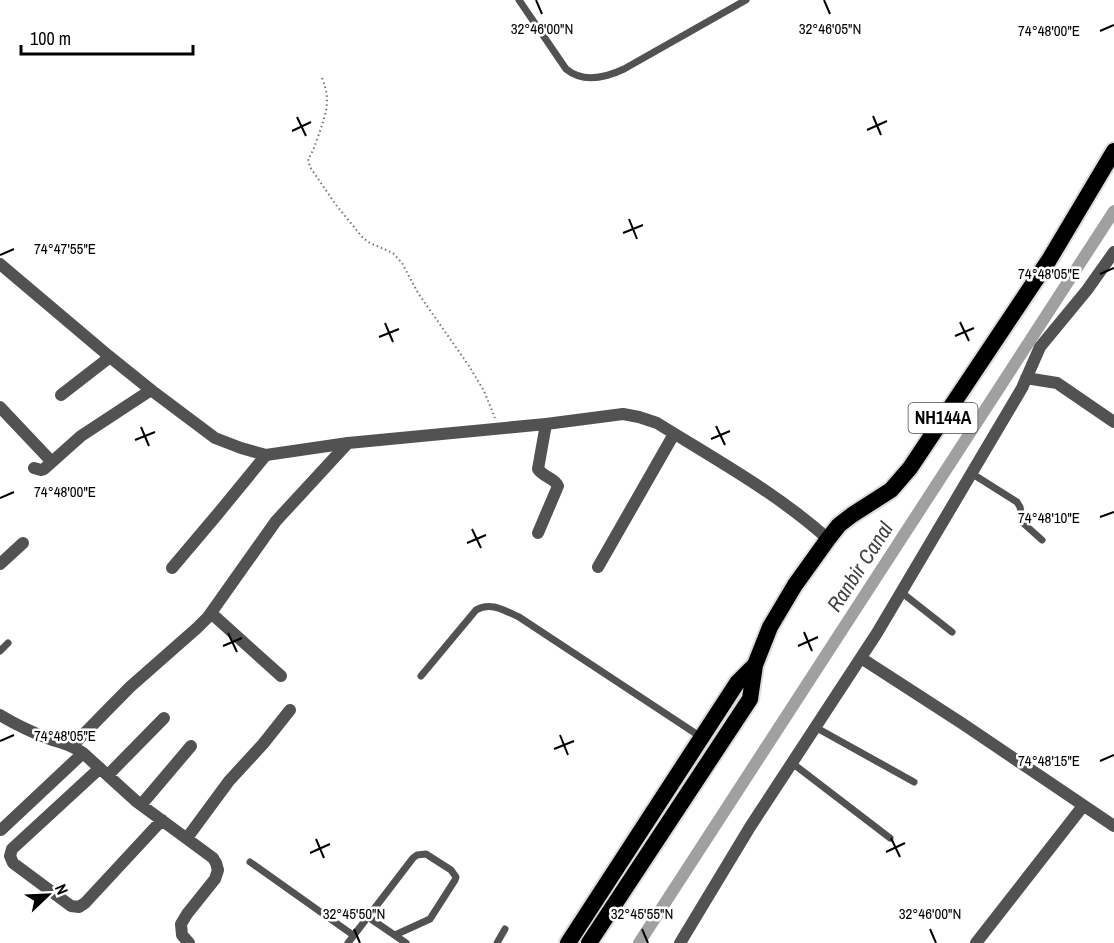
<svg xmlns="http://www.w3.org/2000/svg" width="1114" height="943" viewBox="0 0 1114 943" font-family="'Archivo Narrow',sans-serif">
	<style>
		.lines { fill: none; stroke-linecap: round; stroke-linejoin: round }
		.canal { stroke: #a0a0a0; stroke-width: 12 }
		.trunk-casing { stroke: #dbdbdb; stroke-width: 20 }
		.path { stroke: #747474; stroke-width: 2; stroke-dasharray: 1.5 3; stroke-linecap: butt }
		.service { stroke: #525252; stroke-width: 7 }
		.minor { stroke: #525252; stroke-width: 12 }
		.tertiary { stroke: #525252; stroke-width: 12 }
		.trunk { stroke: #000; stroke-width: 16 }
		.ticks { fill: none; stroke: #000; stroke-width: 2 }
		.labels { text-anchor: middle; stroke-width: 5; stroke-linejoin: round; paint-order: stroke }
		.shield { fill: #fff; stroke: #4c4c4c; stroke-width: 1.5 }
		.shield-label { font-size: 18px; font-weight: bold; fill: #000 }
		.water-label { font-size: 21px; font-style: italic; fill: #414141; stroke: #fff }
		.ticks-label { font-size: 15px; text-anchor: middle; fill: #000; stroke: #fff; stroke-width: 5; stroke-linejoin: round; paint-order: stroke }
	</style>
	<rect width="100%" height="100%" fill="#fff"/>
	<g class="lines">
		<path class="canal" d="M 639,943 L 1114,211"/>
		<defs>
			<path id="trunk" d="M 568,943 L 737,683 L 755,665
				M 589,943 L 750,699 L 755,665 L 770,627 L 795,585 L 828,539 L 839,525 L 852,515 L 891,490 L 910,468 L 1049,260 L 1114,151"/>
		</defs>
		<use href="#trunk" class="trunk-casing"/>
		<path class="path" d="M 322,78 C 332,102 325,115 318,137 C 315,145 313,152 308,159 L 310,167 L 336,205 L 363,238 L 370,243 L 393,253 L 402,263 L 418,293 L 469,366 L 484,391 L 495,418"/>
		<path class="service" d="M 519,0 L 566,69 C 583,83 605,78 624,69 L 746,0
			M 971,473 L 1017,502 L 1020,507 L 1023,523 L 1042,540
			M 901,592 L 952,632
			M 0,651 L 8,643
			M 421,676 L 476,610 C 491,601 505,611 519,617 L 701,737
			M 815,727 L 914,782
			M 792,763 L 890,838
			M 250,862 L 353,935
			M 368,917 L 406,943
			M 348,943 L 413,858 L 417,855 L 426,854 L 451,870 L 456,877 L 455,880 L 430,919 L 395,935
			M 497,943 L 505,929"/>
		<path class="minor" d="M 1026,378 L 1057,383 L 1114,422
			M 61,395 L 110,357
			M 0,407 L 52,462
			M 34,468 L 41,470 L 44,469 L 81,436 L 151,390
			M 538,533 L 558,486 C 555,478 543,477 538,469 L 546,424
			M 0,564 L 23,543
			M 598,567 L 674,434
			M 172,568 L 216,516 L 266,455
			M 211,613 L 281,676
			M 861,658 L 963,724 L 1114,826
			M 0,715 C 16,725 34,733 52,740 C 64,743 73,746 83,753 L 137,802 L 213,858 L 216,863 L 218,870 L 215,879 L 187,914 L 181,924 L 182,935 L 189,943
			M 72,746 L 130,687 L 197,628 L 208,617 L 276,521 L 348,443
			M 100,768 L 12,849 L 10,856 L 13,863 L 71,906 L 79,907 L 85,903 L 162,820
			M 108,775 L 164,718
			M 141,805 L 191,746
			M 1,830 L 83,753
			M 187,838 L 229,781 L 263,744 L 290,710
			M 680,943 L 750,827 L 877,633 L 1022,388 L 1040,347 L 1087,290 L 1114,252
			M 976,943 L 1083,806"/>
		<path class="tertiary" d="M 0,264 L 110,357 L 151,390 L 215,438 L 241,448 L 266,455 L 348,443 L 546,424 L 623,414 L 639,417 L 657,423 C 715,459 777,493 828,539"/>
		<use href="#trunk" class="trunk"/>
	</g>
	<path class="ticks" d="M 536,0 L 542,14M 824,0 L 830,14M 1100,31 L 1114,25M 873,116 L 881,135M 297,117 L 306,136M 867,130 L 887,121M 292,131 L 311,122M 629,219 L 637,239M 623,233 L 643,225M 0,255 L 14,249M 1100,274 L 1114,268M 960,322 L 969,341M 385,323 L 393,342M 955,336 L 974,328M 379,337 L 399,329M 716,426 L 725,445M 141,427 L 149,446M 711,439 L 730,431M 135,440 L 155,432M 0,498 L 14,492M 1100,517 L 1114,512M 472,529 L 481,548M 467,543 L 486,535M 804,632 L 812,651M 228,633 L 237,652M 223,646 L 242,638M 798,646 L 818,637M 560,735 L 568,755M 0,741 L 14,735M 554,749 L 574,741M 1100,761 L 1114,755M 891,838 L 900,857M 316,839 L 324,858M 886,852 L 905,843M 310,853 L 330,844M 354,929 L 360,943M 642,929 L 648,943M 930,929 L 936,943"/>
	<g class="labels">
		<rect class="shield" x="908.5" y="403" width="69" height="30" rx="4.5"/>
		<g class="shield-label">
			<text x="943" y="424">NH144A</text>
		</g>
		<g class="water-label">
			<text transform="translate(860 567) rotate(-57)" y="7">Ranbir Canal</text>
		</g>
	</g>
	<g class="ticks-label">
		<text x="542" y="34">32°46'00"N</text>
		<text x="830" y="34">32°46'05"N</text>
		<text x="1049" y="36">74°48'00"E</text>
		<text x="65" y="254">74°47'55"E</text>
		<text x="1049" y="279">74°48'05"E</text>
		<text x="65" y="497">74°48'00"E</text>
		<text x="1049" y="523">74°48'10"E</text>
		<text x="65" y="741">74°48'05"E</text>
		<text x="1049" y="766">74°48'15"E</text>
		<text x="354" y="919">32°45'50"N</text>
		<text x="642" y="919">32°45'55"N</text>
		<text x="930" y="919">32°46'00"N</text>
	</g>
	<g transform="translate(48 895) rotate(67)" stroke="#ffffff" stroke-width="4.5" paint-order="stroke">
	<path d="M0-4.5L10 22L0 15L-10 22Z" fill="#000000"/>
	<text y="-9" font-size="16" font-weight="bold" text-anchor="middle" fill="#000000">N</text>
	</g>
	<path d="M21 45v9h172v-9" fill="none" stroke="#000000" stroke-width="3"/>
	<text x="30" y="45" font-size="18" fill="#000000" stroke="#ffffff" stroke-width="4.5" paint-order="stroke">100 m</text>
</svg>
